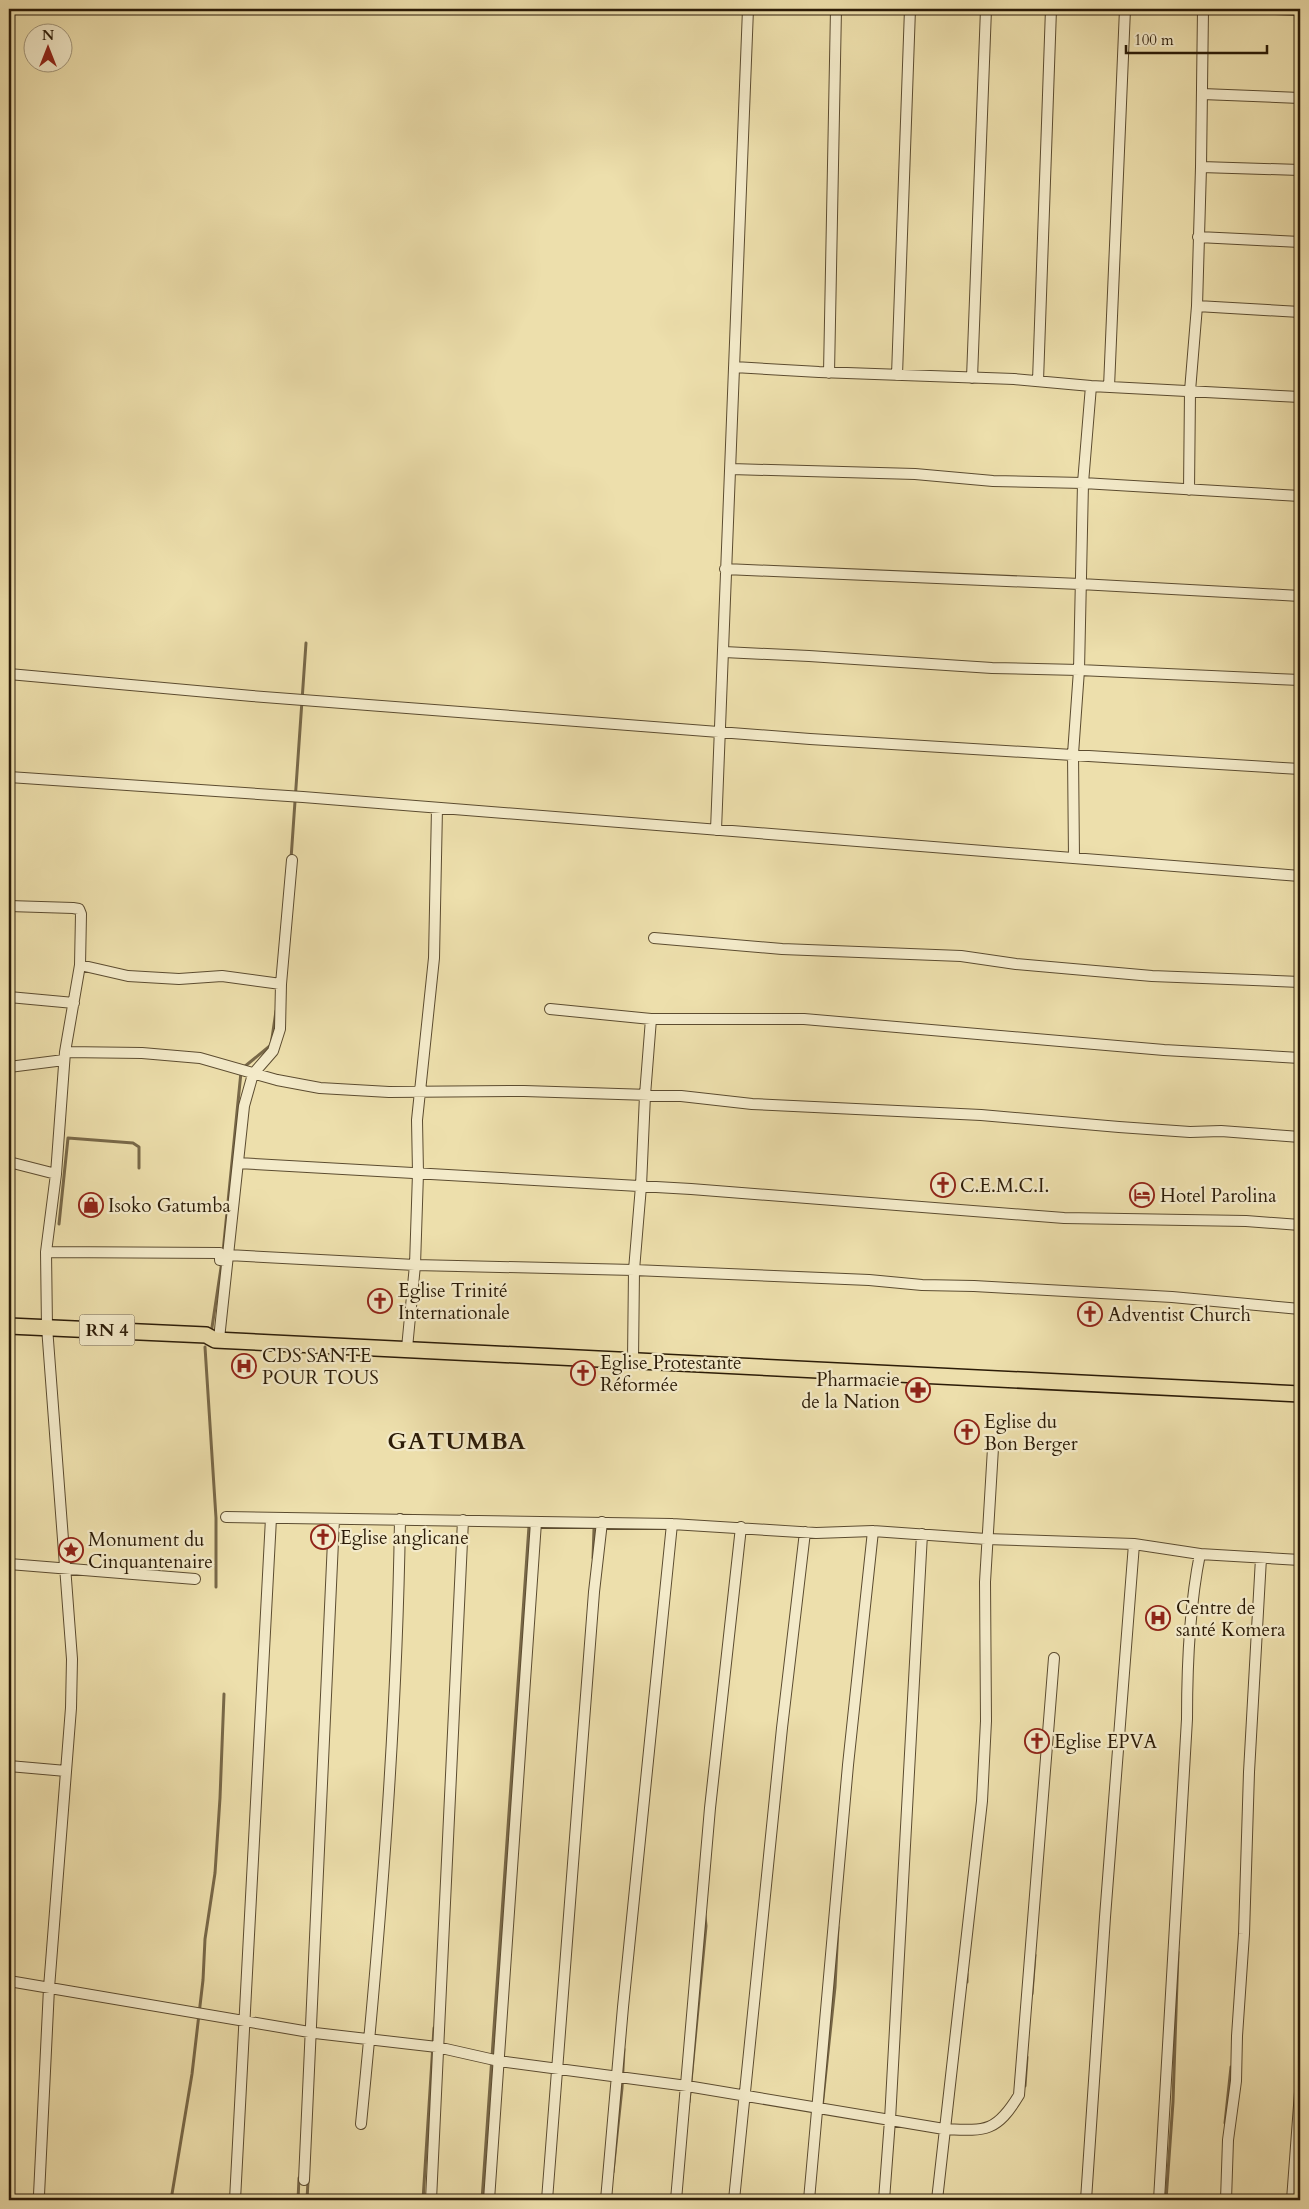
<svg xmlns="http://www.w3.org/2000/svg" width="1309" height="2209" viewBox="0 0 1309 2209" font-family="Cardo,serif">
	<style>
		.lines { fill: none; stroke-linecap: round; stroke-linejoin: round }
		.stream { stroke: #786848; stroke-width: 3 }
		.minor-casing { stroke: #5c4c30; stroke-width: 12 }
		.primary-casing { stroke: #2b1b07; stroke-width: 18 }
		.minor { stroke: #f3eac9; stroke-width: 10 }
		.primary { stroke: #eddfac; stroke-width: 15 }
		.labels { text-anchor: middle; stroke-width: 4.5; stroke-linejoin: round; paint-order: stroke }
		.shield { fill: #f3eac9; stroke: #675941; stroke-width: 1 }
		.shield-label { font-size: 18px; font-weight: bold; fill: #2b1b07 }
		.poi-label { font-size: 19px; fill: #2b1b07; stroke: #f3eac9; text-anchor: start }
		.district-label { font-size: 24px; font-weight: bold; letter-spacing: 1px; fill: #2b1b07; stroke: #f3eac9 }
	</style>
	<rect width="100%" height="100%" fill="#eddfac"/>
	<filter id="stains"><feTurbulence type="fractalNoise" baseFrequency=".004" numOctaves="4"/><feColorMatrix values="0 0 0 0 .2 0 0 0 0 .09 0 0 0 0 .02 0 0 0 .5 -.17"/></filter>
	<radialGradient id="worn" r=".72"><stop offset=".6" stop-color="#630" stop-opacity="0"/><stop offset="1" stop-color="#630" stop-opacity=".3"/></radialGradient>
	<g class="lines">
		<path class="stream" d="M 291,859 L 306,643
			M 244,1067 L 271,1045 L 276,1011
			M 59,1224 L 68,1138 L 133,1143 L 139,1147 L 139,1168
			M 223,1252 L 241,1072
			M 211,1334 L 222,1261
			M 205,1347 L 216,1518 L 216,1587
			M 593,1558 L 594,1529
			M 967,1982 L 967,1974
			M 1032,1994 L 1035,1955
			M 1025,2086 L 1027,2057
			M 1299,2090 L 1300,2076
			M 689,2102 L 706,1926 L 705,1916
			M 822,2108 L 835,1987 L 838,1927
			M 1225,2123 L 1231,2067
			M 613,2172 L 622,2088 L 624,2049
			M 9,2196 L 42,2200
			M 171,2200 L 192,2074 L 203,1980 L 205,1939 L 215,1873 L 220,1798 L 224,1694
			M 298,2200 L 299,2178
			M 307,2200 L 308,2181
			M 423,2200 L 434,2028
			M 482,2200 L 529,1526
			M 1166,2200 L 1173,2102 L 1178,1952"/>
		<defs>
			<path id="minor" d="M 1275,9 L 1300,10
				M 1202,94 L 1300,98
				M 1201,167 L 1300,170
				M 1198,237 L 1300,242
				M 1197,306 L 1300,312
				M 734,367 L 819,372 L 1014,379 L 1091,386 L 1300,397
				M 829,373 L 836,9
				M 897,375 L 910,9
				M 972,378 L 986,9
				M 1038,381 L 1051,9
				M 1109,387 L 1125,9
				M 731,469 L 915,474 L 993,481 L 1083,483 L 1300,496
				M 1189,490 L 1190,391 L 1197,306 L 1201,167 L 1203,9
				M 725,569 L 1080,584 L 1300,596
				M 724,652 L 809,656 L 992,668 L 1079,670 L 1300,680
				M 9,674 L 252,696 L 810,739 L 1300,769
				M 9,777 L 303,797 L 1300,876
				M 716,830 L 748,9
				M 1074,858 L 1073,754 L 1079,670 L 1083,483 L 1091,386
				M 9,906 L 73,908 L 79,909 L 81,914 L 80,965 L 65,1052 L 56,1174 L 46,1252 L 47,1327 L 72,1659 L 71,1708 L 49,1988 L 39,2195
				M 654,938 L 782,949 L 961,956 L 1016,964 L 1152,976 L 1300,982
				M 80,965 L 128,976 L 179,979 L 222,976 L 281,984
				M 9,997 L 74,1003
				M 550,1009 L 651,1019 L 804,1019 L 1164,1050 L 1300,1058
				M 65,1052 L 142,1053 L 200,1058 L 277,1080 L 320,1088 L 389,1092 L 524,1091 L 681,1096 L 752,1104 L 981,1115 L 1119,1127 L 1190,1132 L 1221,1131 L 1300,1137
				M 9,1067 L 64,1060
				M 9,1162 L 56,1174
				M 238,1163 L 691,1189 L 1064,1218 L 1246,1221 L 1300,1225
				M 46,1252 L 220,1253 L 220,1260 L 227,1261
				M 228,1255 L 415,1265 L 634,1270 L 869,1280 L 922,1285 L 974,1286 L 1172,1297 L 1300,1309
				M 219,1339 L 244,1106 L 253,1074 L 273,1051 L 280,1029 L 281,984 L 292,860
				M 407,1348 L 415,1265 L 418,1173 L 417,1120 L 434,958 L 437,808
				M 633,1360 L 634,1270 L 641,1186 L 645,1095 L 651,1019
				M 226,1517 L 672,1524 L 816,1533 L 873,1531 L 986,1539 L 1134,1544 L 1200,1554 L 1300,1560
				M 9,1564 L 195,1579
				M 9,1766 L 66,1771
				M 9,1981 L 315,2033 L 437,2047 L 499,2061 L 687,2086 L 944,2129 C 985,2131 996,2133 1019,2095 L 1054,1658
				M 361,2124 C 381,1923 397,1721 400,1519
				M 304,2180 L 334,1519
				M 235,2200 L 271,1518
				M 431,2200 L 463,1520
				M 489,2200 L 536,1522
				M 547,2200 L 594,1592 L 602,1522
				M 606,2200 L 623,2007 L 672,1524
				M 676,2200 L 710,1808 L 741,1527
				M 734,2200 L 782,1728 L 805,1532
				M 809,2200 L 848,1765 L 873,1531
				M 884,2200 L 890,2120 L 922,1534
				M 937,2200 L 982,1801 L 986,1721 L 985,1582 L 993,1448
				M 1086,2200 L 1105,1917 L 1134,1544
				M 1159,2200 L 1187,1719 C 1187,1664 1189,1608 1200,1554
				M 1226,2200 L 1228,2140 L 1236,2081 L 1237,2036 L 1244,1934 L 1249,1772 L 1261,1558
				M 1292,2200 L 1300,2092"/>
			<path id="primary" d="M 9,1326 L 206,1335 L 215,1340 L 1300,1394"/>
		</defs>
		<use href="#minor" class="minor-casing"/>
		<use href="#primary" class="primary-casing"/>
		<use href="#minor" class="minor"/>
		<use href="#primary" class="primary"/>
	</g>
	<defs>
		<symbol id="church-ring" viewBox="-11 -11 22 22"><circle r="9.5" fill="#f3eac9" stroke="#8f2418" stroke-width="1.5"/><path d="M-1.2-6h2.4v3.5h3.3v2.4h-3.3V6h-2.4V-.1h-3.3v-2.4h3.3Z" fill="#8f2418"/></symbol>
		<symbol id="hotel-ring" viewBox="-11 -11 22 22"><circle r="9.5" fill="#f3eac9" stroke="#8f2418" stroke-width="1.5"/><path d="M-6-4.5h1.5V1H6V5H4.5V3h-9V5H-6ZM-4 0a1.8 1.8 0 1 1 3.6 0ZM.5 0V-2.5h3Q6-2.5 6 0Z" fill="#8f2418"/></symbol>
		<symbol id="shop-ring" viewBox="-11 -11 22 22"><circle r="9.5" fill="#f3eac9" stroke="#8f2418" stroke-width="1.5"/><path d="M-5-2.5h2.3a2.7 3.5 0 0 1 5.4 0H5L5.5 6h-11ZM-1.5-2.5h3a1.5 2.3 0 0 0-3 0Z" fill="#8f2418"/></symbol>
		<symbol id="hospital-ring" viewBox="-11 -11 22 22"><circle r="9.5" fill="#f3eac9" stroke="#8f2418" stroke-width="1.5"/><path d="M-5-5h3v3.5h4V-5h3V5h-3V1.5h-4V5h-3Z" fill="#8f2418"/></symbol>
		<symbol id="pharmacy-ring" viewBox="-11 -11 22 22"><circle r="9.5" fill="#f3eac9" stroke="#8f2418" stroke-width="1.5"/><path d="M-2-6h4v4h4v4h-4v4h-4v-4h-4v-4h4Z" fill="#8f2418"/></symbol>
		<symbol id="sight-ring" viewBox="-11 -11 22 22"><circle r="9.5" fill="#f3eac9" stroke="#8f2418" stroke-width="1.5"/><path d="M0-6L1.8-2.2L6-1.7L2.9 1.2L3.7 5.4L0 3.3L-3.7 5.4L-2.9 1.2L-6-1.7L-1.8-2.2Z" fill="#8f2418"/></symbol>
	</defs>
	<g fill-rule="evenodd">
		<use href="#church-ring" x="929" y="1171" width="28" height="28"/>
		<use href="#hotel-ring" x="1128" y="1181" width="28" height="28"/>
		<use href="#shop-ring" x="77" y="1191" width="28" height="28"/>
		<use href="#church-ring" x="366" y="1287" width="28" height="28"/>
		<use href="#church-ring" x="1076" y="1300" width="28" height="28"/>
		<use href="#hospital-ring" x="230" y="1352" width="28" height="28"/>
		<use href="#church-ring" x="569" y="1359" width="28" height="28"/>
		<use href="#pharmacy-ring" x="904" y="1376" width="28" height="28"/>
		<use href="#church-ring" x="953" y="1418" width="28" height="28"/>
		<use href="#church-ring" x="309" y="1523" width="28" height="28"/>
		<use href="#sight-ring" x="57" y="1536" width="28" height="28"/>
		<use href="#hospital-ring" x="1144" y="1604" width="28" height="28"/>
		<use href="#church-ring" x="1023" y="1727" width="28" height="28"/>
	</g>
	<g class="labels">
		<rect class="shield" x="79.5" y="1314.5" width="55" height="31" rx="4"/>
		<g class="shield-label">
			<text x="107" y="1336">RN 4</text>
		</g>
		<g class="poi-label">
			<text x="960" y="1192">C.E.M.C.I.</text>
			<text x="1160" y="1202">Hotel Parolina</text>
			<text x="108" y="1212">Isoko Gatumba</text>
			<text x="398" y="1297">Eglise Trinité<tspan x="398" dy="22">Internationale</tspan></text>
			<text x="1108" y="1321">Adventist Church</text>
			<text x="262" y="1362">CDS SANTE<tspan x="262" dy="22">POUR TOUS</tspan></text>
			<text x="600" y="1369">Eglise Protestante<tspan x="600" dy="22">Réformée</tspan></text>
			<text x="900" y="1386" text-anchor="end">Pharmacie<tspan x="900" dy="22">de la Nation</tspan></text>
			<text x="984" y="1428">Eglise du<tspan x="984" dy="22">Bon Berger</tspan></text>
			<text x="340" y="1544">Eglise anglicane</text>
			<text x="88" y="1546">Monument du<tspan x="88" dy="22">Cinquantenaire</tspan></text>
			<text x="1176" y="1614">Centre de<tspan x="1176" dy="22">santé Komera</tspan></text>
			<text x="1054" y="1748">Eglise EPVA</text>
		</g>
		<g class="district-label">
			<text x="457" y="1449">GATUMBA</text>
		</g>
	</g>
	<rect width="1309" height="2209" fill="none" stroke="#eddfac" stroke-width="30"/>
	<rect x="10" y="10" width="1289" height="2189" fill="none" stroke="#2b1b07" stroke-width="2.5"/>
	<rect x="15" y="15" width="1279" height="2179" fill="none" stroke="#2b1b07"/>
	<g transform="translate(48 48)"><circle r="24" fill="#f3eac9" stroke="#a3977b"/>
	<path d="M0-4L9 19L0 12L-9 19Z" fill="#8f2418"/>
	<text y="-8" font-size="14" font-weight="bold" text-anchor="middle" fill="#2b1b07">N</text>
	</g>
	<path d="M1126 45v8h141v-8" fill="none" stroke="#2b1b07" stroke-width="2.5"/>
	<text x="1134" y="45" font-size="15" fill="#2b1b07" stroke="#f3eac9" stroke-width="4" paint-order="stroke">100 m</text>
	<rect width="100%" height="100%" filter="url(#stains)"/>
	<rect width="100%" height="100%" fill="url(#worn)"/>
</svg>
